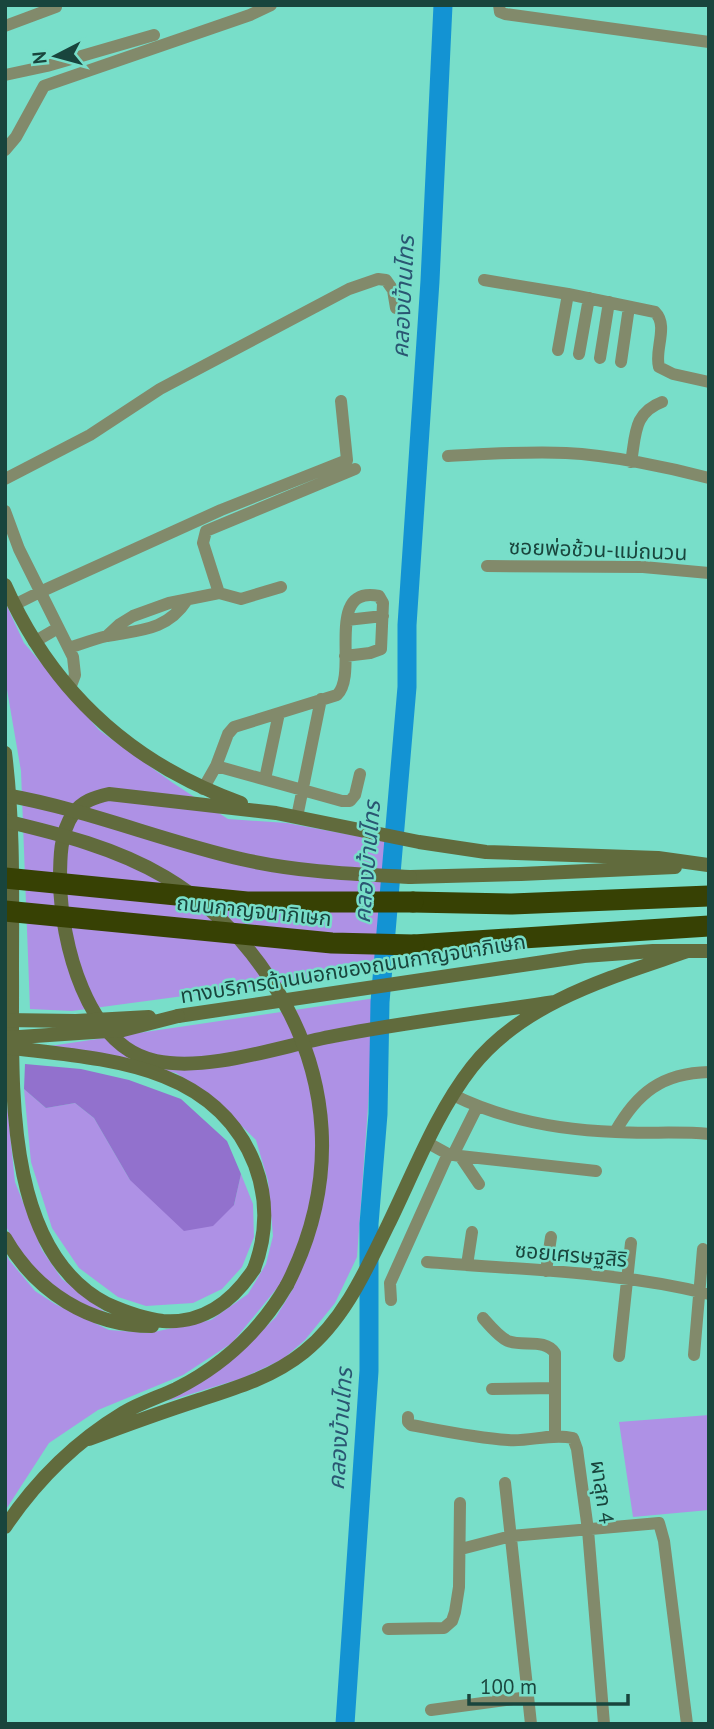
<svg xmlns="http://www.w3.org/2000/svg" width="714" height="1729" viewBox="0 0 714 1729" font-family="'PT Sans','Noto Sans Thai',sans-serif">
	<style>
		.green { fill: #ae91e5 }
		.forest { fill: #9271cd }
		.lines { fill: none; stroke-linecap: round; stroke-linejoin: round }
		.river { stroke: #1393d3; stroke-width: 19 }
		.street { stroke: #828a6b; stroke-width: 12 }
		.secondary { stroke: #616b3d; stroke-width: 14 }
		.highway { stroke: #374104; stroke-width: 21 }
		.secondary-bridge { stroke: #616b3d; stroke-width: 14 }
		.highway-bridge { stroke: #374104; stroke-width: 21 }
		.labels { text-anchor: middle; stroke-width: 5; stroke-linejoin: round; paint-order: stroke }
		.street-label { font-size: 21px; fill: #19453d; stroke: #78dec9 }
		.water-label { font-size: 23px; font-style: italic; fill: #2a5672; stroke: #78dec9 }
	</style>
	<rect width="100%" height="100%" fill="#78dec9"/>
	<path class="green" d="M 5,602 L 24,643 L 99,730 L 173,783 L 228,819 L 287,823 L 389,842 L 376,970 L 72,1011 L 30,1009 L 21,771 L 5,678 Z
		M 376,998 L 357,1257 L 335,1303 L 305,1340 L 283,1359 L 243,1378 L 168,1401 L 230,1362 L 276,1317 L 294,1287 L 282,1282 L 232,1343 L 183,1375 L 98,1410 L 49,1443 L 5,1511 L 5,1252 L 9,1260 L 35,1291 L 55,1304 L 109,1330 L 149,1333 L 211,1320 L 248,1294 L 266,1264 L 273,1236 L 268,1181 L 256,1140 L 212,1097 L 176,1073 L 50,1046 Z
		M 5,1086 L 15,1182 L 42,1250 L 62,1279 L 106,1313 L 73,1300 L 46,1282 L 20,1255 L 5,1224 Z
		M 24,1089 L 46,1108 L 75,1103 L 94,1118 L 130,1180 L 234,1205 L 241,1174 L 253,1204 L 254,1237 L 242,1267 L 222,1289 L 193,1303 L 146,1306 L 118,1297 L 79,1268 L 52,1228 L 31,1162 Z
		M 709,1415 L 709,1510 L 633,1517 L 619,1422 Z"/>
	<path class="forest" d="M 25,1064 L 81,1069 L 129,1080 L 181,1099 L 227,1141 L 241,1174 L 234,1205 L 213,1226 L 184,1231 L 130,1180 L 94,1118 L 75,1103 L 46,1108 L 24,1089 Z"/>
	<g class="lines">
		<path class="river" d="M 345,1724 L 369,1371 L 369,1224 L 378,1114 L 380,1002 L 407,687 L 407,625 L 430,281 L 443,5"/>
		<path class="street" d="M 499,5 L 500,12 L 505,14 L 709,42
			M 5,26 L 56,7
			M 5,75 L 47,66 L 154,35
			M 5,150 L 16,137 L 44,86 L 250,15 L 271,5
			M 484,280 L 568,294 L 655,312 C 669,326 654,350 659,367 L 673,374 L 709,382
			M 558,350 L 568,294
			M 579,354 L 589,298
			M 600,358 L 609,302
			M 621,362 L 629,307
			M 448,456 C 487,454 527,451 566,453 C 609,455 667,467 709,478
			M 631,462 C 636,435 633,413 662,402
			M 5,479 L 90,435 L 160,389 L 349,289 L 378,279 L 386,280 L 393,290 L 396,308
			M 5,511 L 19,549 L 73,657 L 75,675 L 70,688
			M 487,566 L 643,567 L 709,573
			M 219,593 L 203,543 L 206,531 L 355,469
			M 14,605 L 40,592 L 221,510 L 347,460 L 341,401
			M 347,620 L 383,616
			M 107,636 L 120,624 L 133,616 L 169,603 L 219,593 L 241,599 L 281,587
			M 34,642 L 58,628
			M 69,648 C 81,644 94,639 107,636 C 139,630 167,631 187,600
			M 216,766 L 342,801 L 350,801 L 355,795 L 360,774
			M 265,779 L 279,713
			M 203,789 L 216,766 L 228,734 L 234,727 L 337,695 C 360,673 323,585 379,596 L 383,603 L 381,649 L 370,653 L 345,656
			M 297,817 L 321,699
			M 453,1095 C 504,1120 560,1130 616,1132 C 647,1134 678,1131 709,1134
			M 615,1132 C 637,1093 662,1073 709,1072
			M 428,1143 L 448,1154 L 460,1156 L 596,1171
			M 453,1155 L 477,1107
			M 460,1156 L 479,1184
			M 427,1262 C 521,1270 617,1271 709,1294
			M 467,1265 L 472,1232
			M 546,1271 L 551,1237
			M 391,1300 L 390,1283 L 448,1154
			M 483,1318 C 490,1326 499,1337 508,1341 C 523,1347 545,1338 555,1353 L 555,1437
			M 694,1355 L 703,1249
			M 619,1356 L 631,1243
			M 492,1389 L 555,1388
			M 408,1417 L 408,1422 L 411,1425 C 443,1431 476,1438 508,1440 C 529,1442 551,1433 573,1438 L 577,1449 L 588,1530 L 604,1724
			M 505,1483 L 531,1724
			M 461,1549 L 511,1536 L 659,1523 L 664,1541 L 687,1724
			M 388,1629 L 444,1628 L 452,1621 L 455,1612 L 459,1587 L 460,1503
			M 431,1710 L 528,1697"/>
		<path class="secondary" d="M 5,585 C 52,691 132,764 241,803
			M 5,753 C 14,824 12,898 12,970 C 13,1073 0,1249 107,1304 C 125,1312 143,1319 163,1321 C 203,1324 233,1301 254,1269
			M 410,877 L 521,874 L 675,867
			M 555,1002 C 481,1013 407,1022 334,1036 C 281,1046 209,1072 156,1061 C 86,1047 61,941 60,881 C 60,859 60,833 73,814 C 82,801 95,797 109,794 L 276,813 L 419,842 L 486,852 L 658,858 L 708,865
			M 178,1016 L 584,956 L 653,951 L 709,951
			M 5,1238 C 36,1292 90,1326 152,1326
			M 89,1439 C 126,1425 162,1412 199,1400 C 236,1388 273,1377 304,1352 C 344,1320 366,1270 388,1225 C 414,1172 436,1113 472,1067 C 524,1001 613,977 688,951
			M 5,1527 C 36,1481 75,1442 123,1413 C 140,1403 159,1397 176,1389 C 224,1365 260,1331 287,1285"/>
		<path class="highway" d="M 413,902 L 512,904 L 709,896
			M 414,945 L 709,926"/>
		<path class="secondary-bridge" d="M 5,795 C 86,809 162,841 241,859 C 297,872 353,874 410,877
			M 5,821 C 60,834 116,848 165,877 C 207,902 243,938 270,979 C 333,1075 339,1183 287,1285
			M 5,1020 L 76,1021 L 149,1017
			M 5,1038 L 123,1030 L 178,1016
			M 5,1047 C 99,1059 215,1061 255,1165 C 268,1200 267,1235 254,1269"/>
		<path class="highway-bridge" d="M 5,878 L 247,902 L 413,902
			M 5,911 L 332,943 L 414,945"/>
	</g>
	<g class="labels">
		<g class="street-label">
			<text transform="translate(598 550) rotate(2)" y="7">ซอยพ่อช้วน-แม่ถนวน</text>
			<text transform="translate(254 911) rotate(6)" y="7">ถนนกาญจนาภิเษก</text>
			<text transform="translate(353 969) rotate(-9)" y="7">ทางบริการด้านนอกของถนนกาญจนาภิเษก</text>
			<text transform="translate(571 1255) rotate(5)" y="7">ซอยเศรษฐสิริ</text>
			<text transform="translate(602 1492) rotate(82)" y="7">ผาสุก 4</text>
		</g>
		<g class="water-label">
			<text transform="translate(403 297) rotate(-87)" y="8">คลองบ้านไทร</text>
			<text transform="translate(367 862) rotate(-85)" y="8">คลองบ้านไทร</text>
			<text transform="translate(340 1429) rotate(-86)" y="8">คลองบ้านไทร</text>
		</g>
	</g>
	<rect width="714" height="1729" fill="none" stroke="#19453d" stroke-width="14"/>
	<g transform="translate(56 56) rotate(264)" stroke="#78dec9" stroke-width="5" paint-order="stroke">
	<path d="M0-5L12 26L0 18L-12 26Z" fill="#19453d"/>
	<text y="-10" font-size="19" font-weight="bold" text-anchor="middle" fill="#19453d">N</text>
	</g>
	<path d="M469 1694v10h159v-10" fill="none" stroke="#19453d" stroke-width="3.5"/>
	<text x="480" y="1694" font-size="21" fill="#19453d" stroke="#78dec9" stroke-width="5" paint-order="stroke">100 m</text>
</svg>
